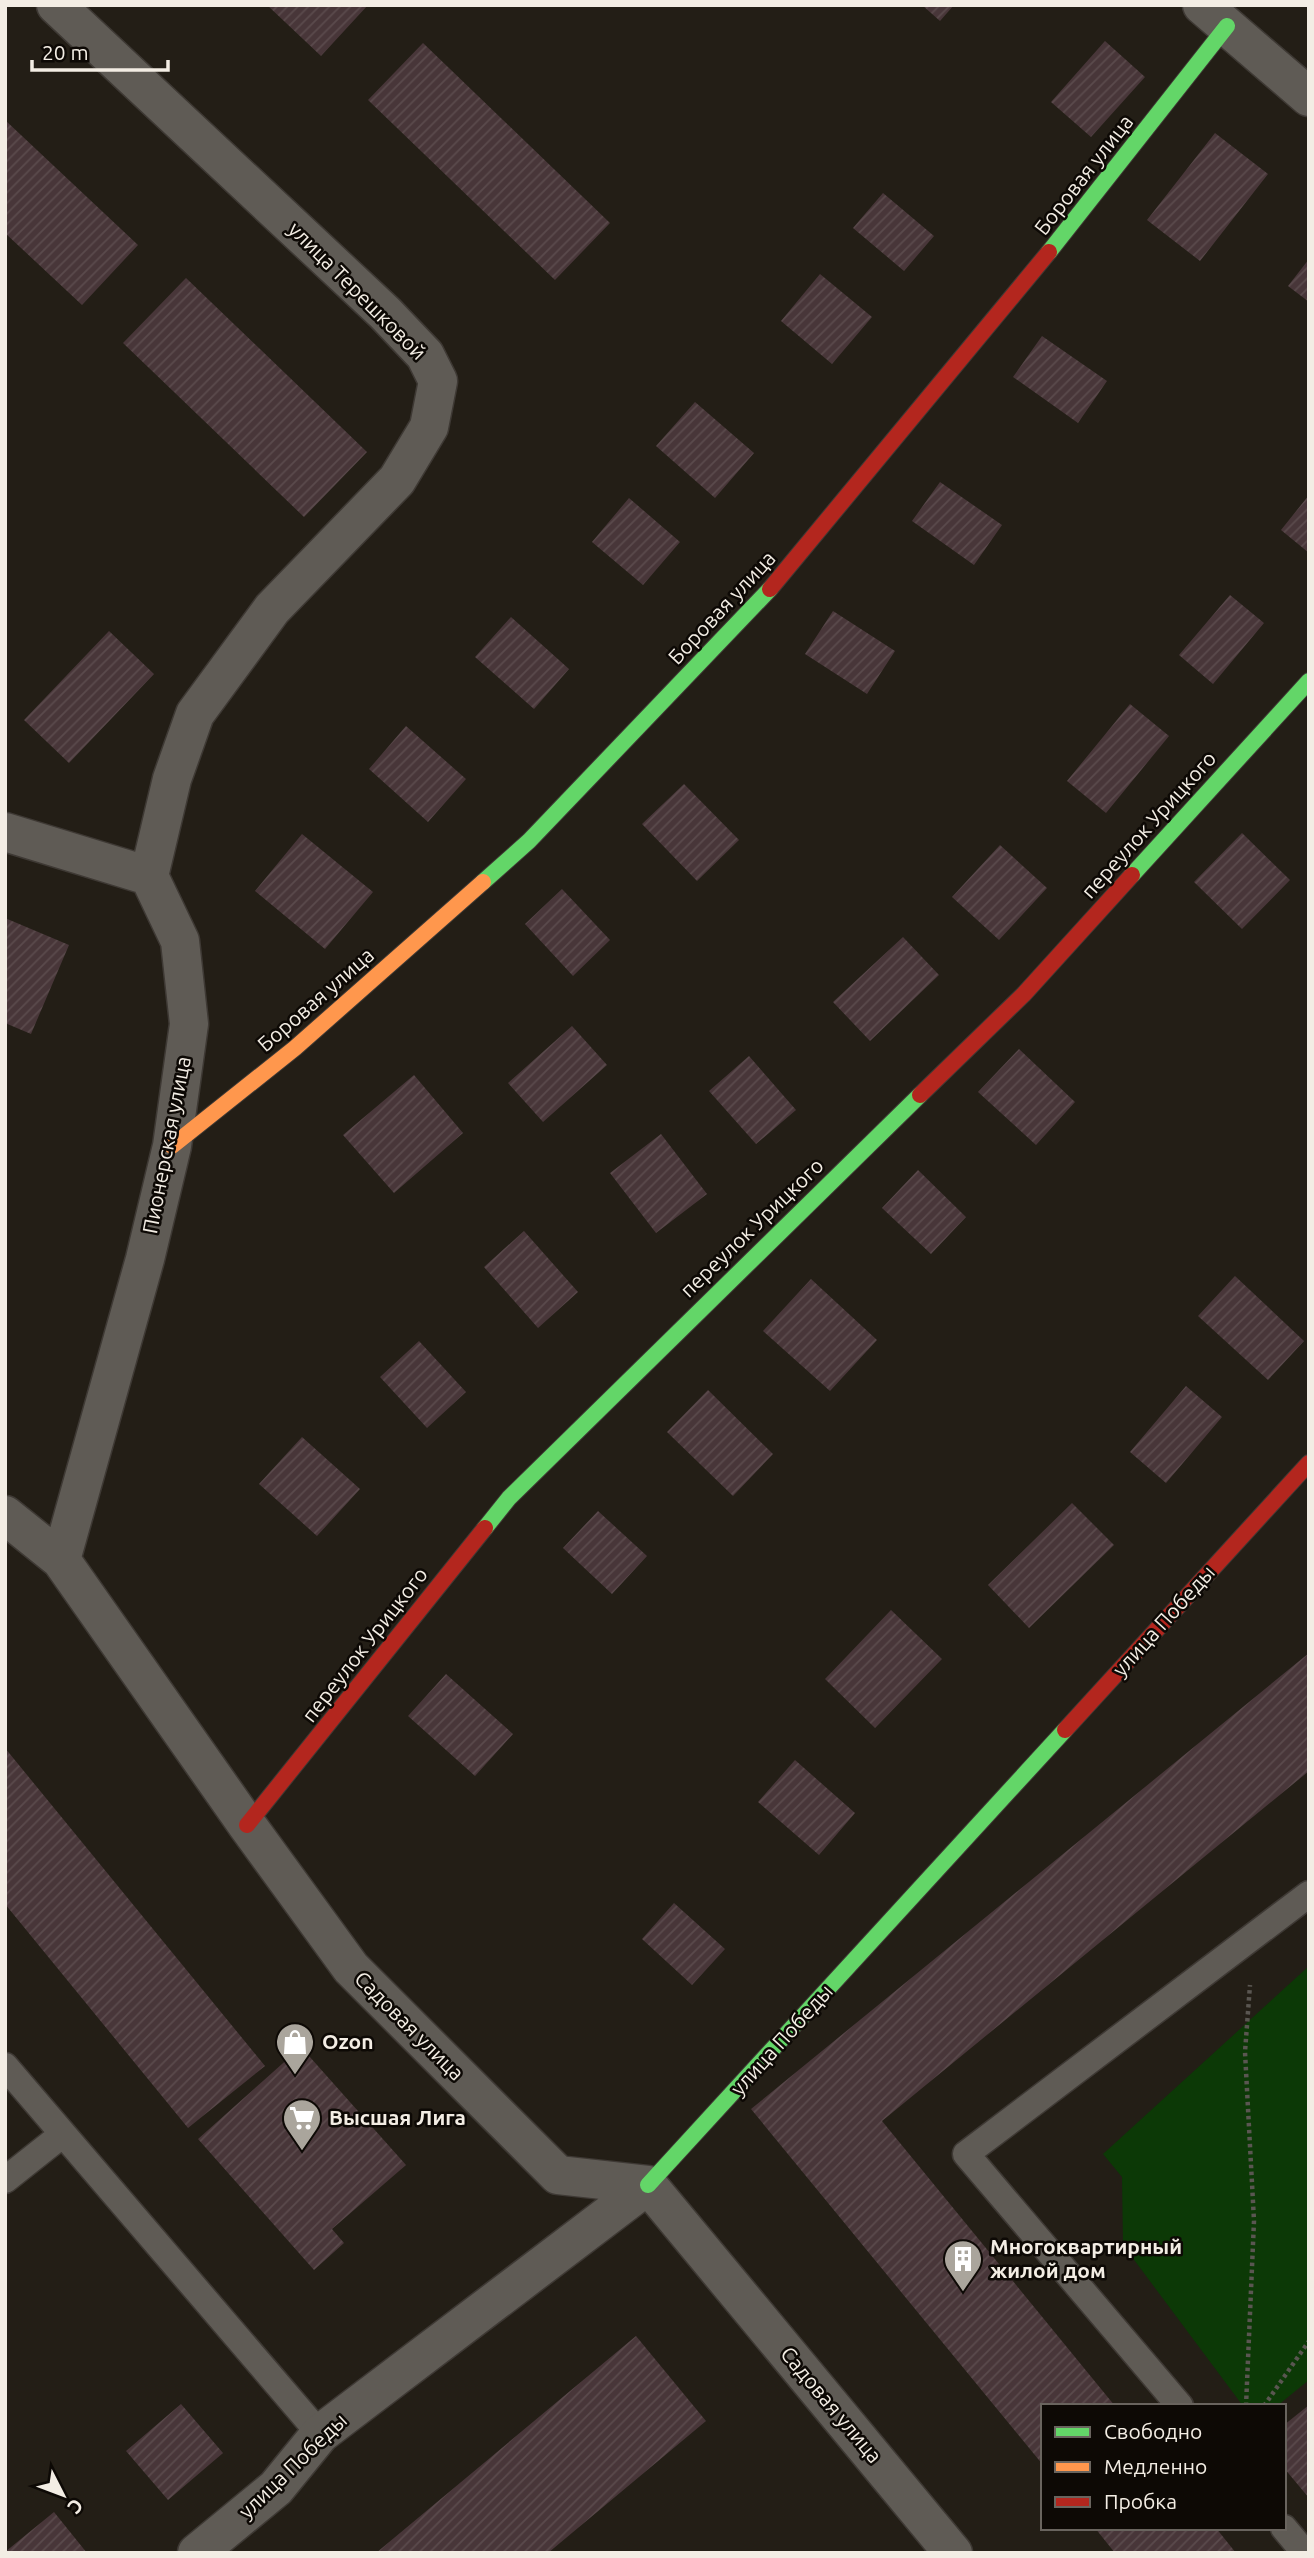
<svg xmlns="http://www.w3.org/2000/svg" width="1314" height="2558" viewBox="0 0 1314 2558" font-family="Ubuntu,sans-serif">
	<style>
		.grass { fill: #0c3906 }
		.building { fill: url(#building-hatch) }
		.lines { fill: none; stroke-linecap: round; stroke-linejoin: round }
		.lane-casing { stroke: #3e3934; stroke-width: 29 }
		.street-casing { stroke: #3e3934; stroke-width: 41 }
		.fast-casing { stroke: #3e3934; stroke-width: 18 }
		.slow-casing { stroke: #3e3934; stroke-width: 18 }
		.jam-casing { stroke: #3e3934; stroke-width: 18 }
		.path { stroke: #5a5651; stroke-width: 4.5; stroke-dasharray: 3.5 3.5; stroke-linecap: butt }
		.lane { stroke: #5f5b55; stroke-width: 26 }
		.street { stroke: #5f5b55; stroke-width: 38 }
		.fast { stroke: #63d668; stroke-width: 16 }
		.slow { stroke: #ff974d; stroke-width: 16 }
		.jam { stroke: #b3261e; stroke-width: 16 }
		.labels { text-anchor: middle; stroke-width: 5; stroke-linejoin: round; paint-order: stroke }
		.street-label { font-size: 21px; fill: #f3ede4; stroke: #0d0905 }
		.poi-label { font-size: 21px; font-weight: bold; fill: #f3ede4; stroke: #0d0905; text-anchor: start }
	</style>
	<defs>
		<pattern id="building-hatch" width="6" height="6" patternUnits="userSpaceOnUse" patternTransform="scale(1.75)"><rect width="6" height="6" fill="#483639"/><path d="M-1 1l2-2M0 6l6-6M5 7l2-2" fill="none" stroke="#5a4a4c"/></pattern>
	</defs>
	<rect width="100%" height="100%" fill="#231e16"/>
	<path class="grass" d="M 1309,1966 L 1309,2380 L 1277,2406 L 1243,2406 L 1123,2245 L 1122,2177 L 1103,2154 Z"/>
	<path class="building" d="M 267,5 L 368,5 L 321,56 Z
		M 922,5 L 954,5 L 940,21 Z
		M 1105,41 L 1145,77 L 1091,137 L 1051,102 Z
		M 423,43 L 610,223 L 555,280 L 368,100 Z
		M 5,120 L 138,245 L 82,305 L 5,233 Z
		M 1215,133 L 1268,174 L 1200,261 L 1147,220 Z
		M 883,193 L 934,236 L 904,271 L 853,228 Z
		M 1309,259 L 1309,302 L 1288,286 Z
		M 820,274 L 872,317 L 832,364 L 781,321 Z
		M 186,278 L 367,452 L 304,517 L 123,343 Z
		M 1042,336 L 1107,381 L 1078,423 L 1013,377 Z
		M 695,402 L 754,453 L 715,498 L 656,446 Z
		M 940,482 L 1002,525 L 974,565 L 912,521 Z
		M 1309,495 L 1309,553 L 1281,530 Z
		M 629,498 L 680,542 L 643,585 L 592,542 Z
		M 1230,595 L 1264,623 L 1213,684 L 1179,655 Z
		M 833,611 L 895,651 L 867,694 L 805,654 Z
		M 511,617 L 569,669 L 534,709 L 475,657 Z
		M 109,631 L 154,674 L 69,763 L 24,720 Z
		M 1130,704 L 1169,736 L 1106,813 L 1067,781 Z
		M 406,726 L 466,779 L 428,822 L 369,769 Z
		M 684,784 L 739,840 L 697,881 L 642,824 Z
		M 1242,833 L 1290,880 L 1242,929 L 1194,882 Z
		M 302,834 L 373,892 L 325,949 L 255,891 Z
		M 1000,845 L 1047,888 L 999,940 L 952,897 Z
		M 562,889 L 610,940 L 573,976 L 525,924 Z
		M 5,918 L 69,945 L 31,1034 L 5,1023 Z
		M 903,937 L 939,975 L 870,1041 L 833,1002 Z
		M 572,1026 L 607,1065 L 543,1122 L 508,1083 Z
		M 1019,1049 L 1075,1102 L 1036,1145 L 978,1092 Z
		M 749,1056 L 796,1110 L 756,1144 L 709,1091 Z
		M 414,1075 L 463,1133 L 394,1193 L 343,1135 Z
		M 661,1134 L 707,1194 L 656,1233 L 610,1173 Z
		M 918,1170 L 966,1217 L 931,1254 L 882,1208 Z
		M 524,1231 L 578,1292 L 538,1328 L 484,1267 Z
		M 1235,1276 L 1304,1341 L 1268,1380 L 1198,1316 Z
		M 811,1279 L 877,1340 L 830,1391 L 763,1331 Z
		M 419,1341 L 466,1392 L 427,1428 L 380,1377 Z
		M 1186,1386 L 1222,1417 L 1166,1483 L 1130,1452 Z
		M 708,1390 L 773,1454 L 733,1496 L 667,1432 Z
		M 302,1437 L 360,1489 L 317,1536 L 259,1484 Z
		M 1072,1503 L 1114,1545 L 1029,1628 L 988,1585 Z
		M 598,1511 L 647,1556 L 612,1594 L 563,1548 Z
		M 891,1610 L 942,1659 L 875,1728 L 825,1679 Z
		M 1309,1653 L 1309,1771 L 882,2121 L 1115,2406 L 1043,2406 L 1043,2465 L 751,2109 Z
		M 446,1674 L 513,1734 L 475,1776 L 408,1716 Z
		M 5,1748 L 265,2066 L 188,2128 L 5,1904 Z
		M 795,1760 L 855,1813 L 819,1855 L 758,1802 Z
		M 674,1903 L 725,1949 L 692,1985 L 642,1939 Z
		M 301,2047 L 406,2165 L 332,2229 L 344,2243 L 314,2270 L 198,2139 Z
		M 636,2336 L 706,2421 L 548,2553 L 376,2553 Z
		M 181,2404 L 223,2453 L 168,2500 L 126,2451 Z
		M 1309,2405 L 1309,2498 L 1284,2468 L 1284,2425 Z
		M 54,2512 L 87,2553 L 5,2553 L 5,2552 Z
		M 1095,2528 L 1216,2528 L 1236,2553 L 1115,2553 Z"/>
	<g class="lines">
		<defs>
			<path id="lane" d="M 5,2066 L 320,2434
				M 5,2180 L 63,2134
				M 1180,2406 L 966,2154 L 1309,1894
				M 1284,2528 L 1305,2553"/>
			<path id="street" d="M 56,5 L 385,313 L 425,355 L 438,381 L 429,427 L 397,480 L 272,609 L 195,714 L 172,779 L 149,876
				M 1202,5 L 1309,97
				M 5,832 L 149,876 L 180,941 L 189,1024 L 172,1146 L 145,1259 L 61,1560
				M 5,1515 L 61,1560 L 247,1825 L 351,1968 L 558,2175 L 648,2185 L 953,2553
				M 197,2553 L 276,2488 L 320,2434 L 648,2185"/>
			<path id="fast" d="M 1049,252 L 1227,26
				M 1132,875 L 1309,681
				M 483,882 L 529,841 L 770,589
				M 485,1528 L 509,1498 L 920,1095
				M 648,2185 L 1065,1730"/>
			<path id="slow" d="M 172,1146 L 295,1048 L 483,882"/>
			<path id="jam" d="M 770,589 L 1049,252
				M 920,1095 L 1024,994 L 1132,875
				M 1065,1730 L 1309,1463
				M 247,1825 L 485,1528"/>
		</defs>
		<use href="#lane" class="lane-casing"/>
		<use href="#street" class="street-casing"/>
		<use href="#fast" class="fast-casing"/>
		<use href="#slow" class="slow-casing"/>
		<use href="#jam" class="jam-casing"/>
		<path class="path" d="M 1246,2406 L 1254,2221 L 1245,2052 L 1250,1985
			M 1264,2406 L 1309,2341"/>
		<use href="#lane" class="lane"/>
		<use href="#street" class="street"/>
		<use href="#fast" class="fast"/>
		<use href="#slow" class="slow"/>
		<use href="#jam" class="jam"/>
	</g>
	<defs>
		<symbol id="shop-pin" viewBox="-11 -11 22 30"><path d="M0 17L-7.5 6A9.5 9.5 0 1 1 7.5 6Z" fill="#aaa59c" stroke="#0d0905"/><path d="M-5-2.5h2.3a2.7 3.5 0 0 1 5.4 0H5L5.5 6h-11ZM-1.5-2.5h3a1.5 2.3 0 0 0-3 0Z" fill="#fff"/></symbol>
		<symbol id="supermarket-pin" viewBox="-11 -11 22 30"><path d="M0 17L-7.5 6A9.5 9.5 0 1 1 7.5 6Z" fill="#aaa59c" stroke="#0d0905"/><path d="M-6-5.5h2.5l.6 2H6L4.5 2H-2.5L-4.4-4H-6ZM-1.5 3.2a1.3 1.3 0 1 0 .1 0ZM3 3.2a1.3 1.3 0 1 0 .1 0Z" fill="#fff"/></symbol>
		<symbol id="building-pin" viewBox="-11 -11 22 30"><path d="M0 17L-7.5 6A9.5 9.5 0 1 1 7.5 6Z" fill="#aaa59c" stroke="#0d0905"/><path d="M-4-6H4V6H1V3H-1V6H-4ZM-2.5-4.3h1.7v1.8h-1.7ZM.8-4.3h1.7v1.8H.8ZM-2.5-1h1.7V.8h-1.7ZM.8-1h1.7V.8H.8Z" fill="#fff"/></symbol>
	</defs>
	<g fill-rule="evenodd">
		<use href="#shop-pin" x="273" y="2020" width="44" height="60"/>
		<use href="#supermarket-pin" x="280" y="2096" width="44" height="60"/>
		<use href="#building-pin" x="941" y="2237" width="44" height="60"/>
	</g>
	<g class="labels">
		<g class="street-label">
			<text transform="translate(1084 175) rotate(-52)" y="7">Боровая улица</text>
			<text transform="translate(357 291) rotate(45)" y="7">улица Терешковой</text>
			<text transform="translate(722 608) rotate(-47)" y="7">Боровая улица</text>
			<text transform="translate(1149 825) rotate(-48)" y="7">переулок Урицкого</text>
			<text transform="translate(316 1000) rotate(-41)" y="7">Боровая улица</text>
			<text transform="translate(167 1145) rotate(-79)" y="7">Пионерская улица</text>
			<text transform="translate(752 1228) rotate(-44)" y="7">переулок Урицкого</text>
			<text transform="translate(1164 1621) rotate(-48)" y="7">улица Победы</text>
			<text transform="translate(365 1645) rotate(-52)" y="7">переулок Урицкого</text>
			<text transform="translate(409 2026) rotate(45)" y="7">Садовая улица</text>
			<text transform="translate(782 2040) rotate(-48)" y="7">улица Победы</text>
			<text transform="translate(831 2405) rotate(50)" y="7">Садовая улица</text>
			<text transform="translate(293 2466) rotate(-44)" y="7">улица Победы</text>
		</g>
		<g class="poi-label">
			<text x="322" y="2049">Ozon</text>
			<text x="329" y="2125">Высшая Лига</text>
			<text x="990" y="2254">Многоквартирный<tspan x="990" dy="24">жилой дом</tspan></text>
		</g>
	</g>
	<rect width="1314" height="2558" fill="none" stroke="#f3ede4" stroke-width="14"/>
	<rect x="1041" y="2404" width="245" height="126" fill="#0d0905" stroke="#69645e" stroke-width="2"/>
	<rect x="1055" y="2427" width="35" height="10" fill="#63d668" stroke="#69645e" stroke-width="2"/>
	<text x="1104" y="2439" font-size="21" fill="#f3ede4">Свободно</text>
	<rect x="1055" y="2462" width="35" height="10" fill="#ff974d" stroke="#69645e" stroke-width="2"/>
	<text x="1104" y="2474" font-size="21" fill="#f3ede4">Медленно</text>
	<rect x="1055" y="2497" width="35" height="10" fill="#b3261e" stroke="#69645e" stroke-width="2"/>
	<text x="1104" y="2509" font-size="21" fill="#f3ede4">Пробка</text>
	<g transform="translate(63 2495) rotate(132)" stroke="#0d0905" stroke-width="5" paint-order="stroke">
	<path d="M0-5L12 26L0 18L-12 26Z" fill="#f3ede4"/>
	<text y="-10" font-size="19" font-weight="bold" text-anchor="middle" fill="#f3ede4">С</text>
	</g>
	<path d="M32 60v10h136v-10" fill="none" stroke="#f3ede4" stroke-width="3.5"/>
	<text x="42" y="60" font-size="21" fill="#f3ede4" stroke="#0d0905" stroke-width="5" paint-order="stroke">20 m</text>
</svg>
